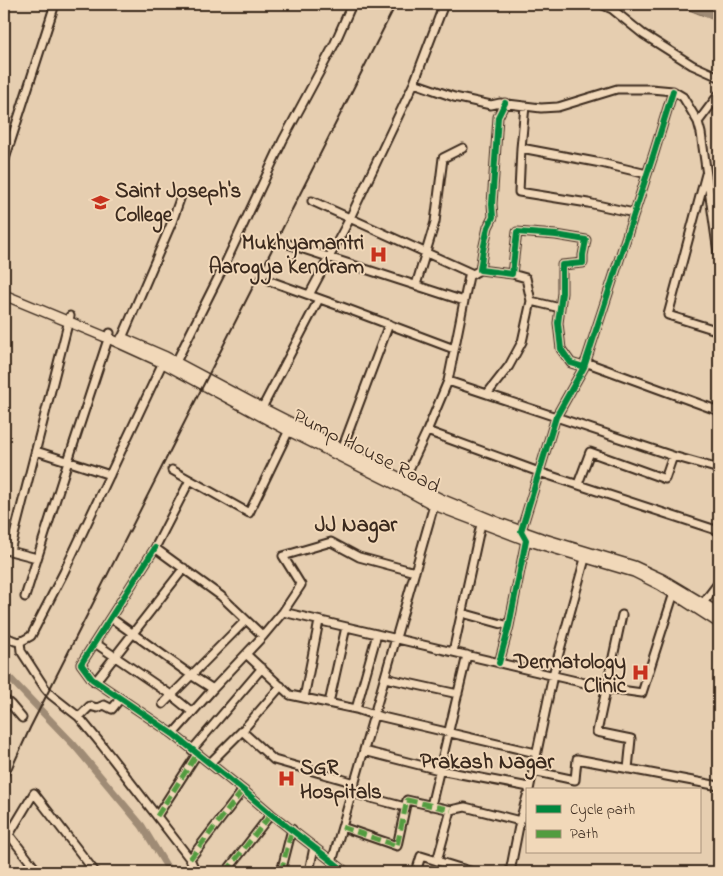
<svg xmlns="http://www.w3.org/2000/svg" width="723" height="876" viewBox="0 0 723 876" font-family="'Indie Flower',sans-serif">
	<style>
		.green { fill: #cab297; stroke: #826e5a }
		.water { fill: #9f8b74; stroke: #776452 }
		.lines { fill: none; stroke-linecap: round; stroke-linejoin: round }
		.canal { stroke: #9f8b74; stroke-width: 7 }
		.minor-casing { stroke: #3b2a1e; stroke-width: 11 }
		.major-casing { stroke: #3b2a1e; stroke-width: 12 }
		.minor { stroke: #f1d8b9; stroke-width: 7 }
		.major { stroke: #f1d8b9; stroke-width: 9 }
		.rail { stroke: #3b2a1e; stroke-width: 2 }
		.quiet { stroke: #529c3f; stroke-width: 5; stroke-dasharray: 10 5; stroke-linecap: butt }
		.cycleway-casing { stroke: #f1d8b9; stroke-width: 9 }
		.cycleway { stroke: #00873e; stroke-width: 6 }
		.labels { text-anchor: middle; stroke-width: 4; stroke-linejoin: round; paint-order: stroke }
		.poi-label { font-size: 21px; font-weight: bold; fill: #3b2a1e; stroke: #f1d8b9; text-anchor: start }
		.street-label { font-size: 21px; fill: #3b2a1e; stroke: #f1d8b9 }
		.neighbourhood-label { font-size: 22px; font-weight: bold; fill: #3b2a1e; stroke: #f1d8b9 }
	</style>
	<rect width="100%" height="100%" fill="#e6ceb0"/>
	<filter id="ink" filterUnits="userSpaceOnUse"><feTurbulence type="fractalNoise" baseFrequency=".02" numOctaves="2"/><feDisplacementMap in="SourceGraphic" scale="10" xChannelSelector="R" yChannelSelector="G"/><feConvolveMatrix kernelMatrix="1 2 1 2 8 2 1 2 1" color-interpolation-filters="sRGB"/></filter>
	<g filter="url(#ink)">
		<path class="green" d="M 687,867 L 719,869 L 719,872 L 670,872 L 674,870 Z"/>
		<path class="water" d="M 674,4 L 719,4 L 719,22 Z"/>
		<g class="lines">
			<path class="canal" d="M 4,672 L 74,745 L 142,826 L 170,872"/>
			<defs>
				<path id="minor" d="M 601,4 L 612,9 L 643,34 L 692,65 L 719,77
					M 414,83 L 454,97 L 491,105 L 500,103 L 541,108 L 558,107 L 617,89 L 651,89 L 673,91 L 683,97 L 698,122 L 701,133 L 719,260
					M 505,103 L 498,117 L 492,204 L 493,217 L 488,227 L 483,250 L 480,270 L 512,274 L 517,232 L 556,235 L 586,240 L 583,255 L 583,263 L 562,265 L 562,293 L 558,323 L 561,349 L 571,363 L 584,367
					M 525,106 L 521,148 L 601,163 L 647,174
					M 698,122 L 719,94
					M 521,148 L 519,192 L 588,203 L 634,213
					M 4,162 L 55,4
					M 706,174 L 668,315 L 719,331
					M 312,201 L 473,274
					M 285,243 L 464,301
					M 512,274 L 526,278 L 531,301 L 560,308
					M 270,281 L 345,308 L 454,349
					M 416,285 L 435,222 L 443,158 L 463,148
					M 309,295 L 349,220 L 414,83 L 444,4
					M 122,338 L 172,222 L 181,196
					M 176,362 L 223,268 L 283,140 L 334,45 L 352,4
					M 585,362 L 719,411
					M 448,381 L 673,456 L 719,469
					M 487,394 L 509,366 L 522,342 L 531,301
					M 262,408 L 319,299
					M 427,431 L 539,472 L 719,531
					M 342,449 L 389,324
					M 36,451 L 110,475
					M 172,470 L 249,513 L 291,426
					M 190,480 L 155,548 L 221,596 L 263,636
					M 404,480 L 427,431 L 448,381 L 469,276 L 480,270
					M 578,484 L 590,452 L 665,479 L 673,456
					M 155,548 L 81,664 L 92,679 L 173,734 L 243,790 L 271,814 L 346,872
					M 4,550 L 10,551 L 70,316
					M 10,551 L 37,558
					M 25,597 L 68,461 L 110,333
					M 703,603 L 719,582
					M 283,612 L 606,688 L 642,693 L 674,593
					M 462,613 L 509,626
					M 622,615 L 597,732 L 631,739 L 628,769
					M 111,618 L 191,675 L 213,689
					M 4,634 L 8,638 L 15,641 L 20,642 L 31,636 L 64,572 L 164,360
					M 20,642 L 21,651 L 45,688 L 51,695 L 79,717 L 101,744 L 190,859 L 196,872
					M 95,643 L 171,695 L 192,712
					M 453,652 L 481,524
					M 246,654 L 290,695 L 356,709 L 374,715 L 536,753
					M 499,663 L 509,626 L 526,540 L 521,531 L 556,417 L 584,367 L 654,153 L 673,91
					M 385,678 L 458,694
					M 95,682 L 184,568
					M 281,686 L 242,731 L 274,760 L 355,783
					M 304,698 L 319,621
					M 4,699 L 11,705 L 22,718
					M 329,703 L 346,627
					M 163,704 L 246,620
					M 356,709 L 377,634
					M 79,717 L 90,706 L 97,708 L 104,705 L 112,709 L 120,699
					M 173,734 L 213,689 L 263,636 L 283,612 L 301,585 L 283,556 L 331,542 L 359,557 L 415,572
					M 192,750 L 262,668
					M 364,751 L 439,770 L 529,787
					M 210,763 L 242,731
					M 533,771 L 575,780 L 577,759 L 719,786
					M 529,790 L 553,675 L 586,555
					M 352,793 L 405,807
					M 431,806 L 467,655
					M 157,816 L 197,754
					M 342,827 L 397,846 L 407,800 L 451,810
					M 4,828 L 38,872
					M 4,843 L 34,793 L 95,872
					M 190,859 L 243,790
					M 437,861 L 451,810 L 465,807 L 520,821
					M 332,862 L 434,505
					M 226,872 L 271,814
					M 281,872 L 292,829
					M 309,872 L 314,847
					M 416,872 L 421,856 L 473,872
					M 510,872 L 520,821 L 527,796"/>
				<path id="major" d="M 4,295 L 108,338 L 163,363 L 289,431 L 403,488 L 434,505 L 526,540 L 634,572 L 660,585 L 719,623
					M 122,338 L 166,357 L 262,408 L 404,480 L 441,499 L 499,523 L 541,538 L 634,566 L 662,579 L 719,613"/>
			</defs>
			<use href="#minor" class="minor-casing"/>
			<use href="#major" class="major-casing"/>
			<use href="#minor" class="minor"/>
			<use href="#major" class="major"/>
			<path class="rail" d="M 4,785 L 30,728 L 396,4"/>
			<path class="quiet" d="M 157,816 L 197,754
				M 342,827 L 397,846 L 407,800 L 451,810
				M 190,859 L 243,790
				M 226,872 L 271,814
				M 281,872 L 292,829"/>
			<defs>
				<path id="cycleway" d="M 505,103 L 498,117 L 492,204 L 493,217 L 488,227 L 483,250 L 480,270 L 512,274 L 517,232 L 556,235 L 586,240 L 583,255 L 583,263 L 562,265 L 562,293 L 558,323 L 561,349 L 571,363 L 584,367
					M 155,548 L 81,664 L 92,679 L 173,734 L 243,790 L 271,814 L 346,872
					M 499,663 L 509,626 L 526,540 L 521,531 L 556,417 L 584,367 L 654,153 L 673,91"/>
			</defs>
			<use href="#cycleway" class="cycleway-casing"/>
			<use href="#cycleway" class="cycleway"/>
		</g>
	</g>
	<defs>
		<symbol id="university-bare" viewBox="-9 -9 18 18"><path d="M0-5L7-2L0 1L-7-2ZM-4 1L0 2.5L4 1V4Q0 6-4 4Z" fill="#c8321e" stroke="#f1d8b9" stroke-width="2.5" paint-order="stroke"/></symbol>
		<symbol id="hospital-bare" viewBox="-9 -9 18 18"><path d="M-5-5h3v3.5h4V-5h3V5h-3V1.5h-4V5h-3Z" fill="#c8321e" stroke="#f1d8b9" stroke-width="2.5" paint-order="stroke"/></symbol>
	</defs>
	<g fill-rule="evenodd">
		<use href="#university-bare" x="88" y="190" width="25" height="25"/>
		<use href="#hospital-bare" x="366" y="242" width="25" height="25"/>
		<use href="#hospital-bare" x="628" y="660" width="25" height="25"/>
		<use href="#hospital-bare" x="274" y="766" width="25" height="25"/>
	</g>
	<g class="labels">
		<g class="poi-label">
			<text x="115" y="197">Saint Joseph's<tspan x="115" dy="24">College</tspan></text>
			<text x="364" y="249" text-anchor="end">Mukhyamantri<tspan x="364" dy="24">Aarogya Kendram</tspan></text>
			<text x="626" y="668" text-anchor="end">Dermatology<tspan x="626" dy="24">Clinic</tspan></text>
			<text x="300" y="774">SGR<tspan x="300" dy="24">Hospitals</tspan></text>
		</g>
		<g class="street-label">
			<text transform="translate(367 450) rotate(27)" y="7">Pump House Road</text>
		</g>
		<g class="neighbourhood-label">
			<text x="356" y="531">JJ Nagar</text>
			<text x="487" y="768">Prakash Nagar</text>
		</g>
	</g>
	<rect width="723" height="876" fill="none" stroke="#f1d8b9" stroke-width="20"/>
	<rect x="10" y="10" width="703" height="856" fill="none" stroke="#3b2a1e" stroke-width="2" filter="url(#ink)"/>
	<rect x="526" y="788" width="175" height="65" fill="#f1d8b9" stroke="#a8927b"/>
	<rect x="536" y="805" width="25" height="8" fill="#00873e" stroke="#a8927b"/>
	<text x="570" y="814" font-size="15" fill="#3b2a1e">Cycle path</text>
	<rect x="536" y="830" width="25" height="8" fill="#529c3f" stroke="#a8927b"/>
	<text x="570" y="838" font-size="15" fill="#3b2a1e">Path</text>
</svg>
